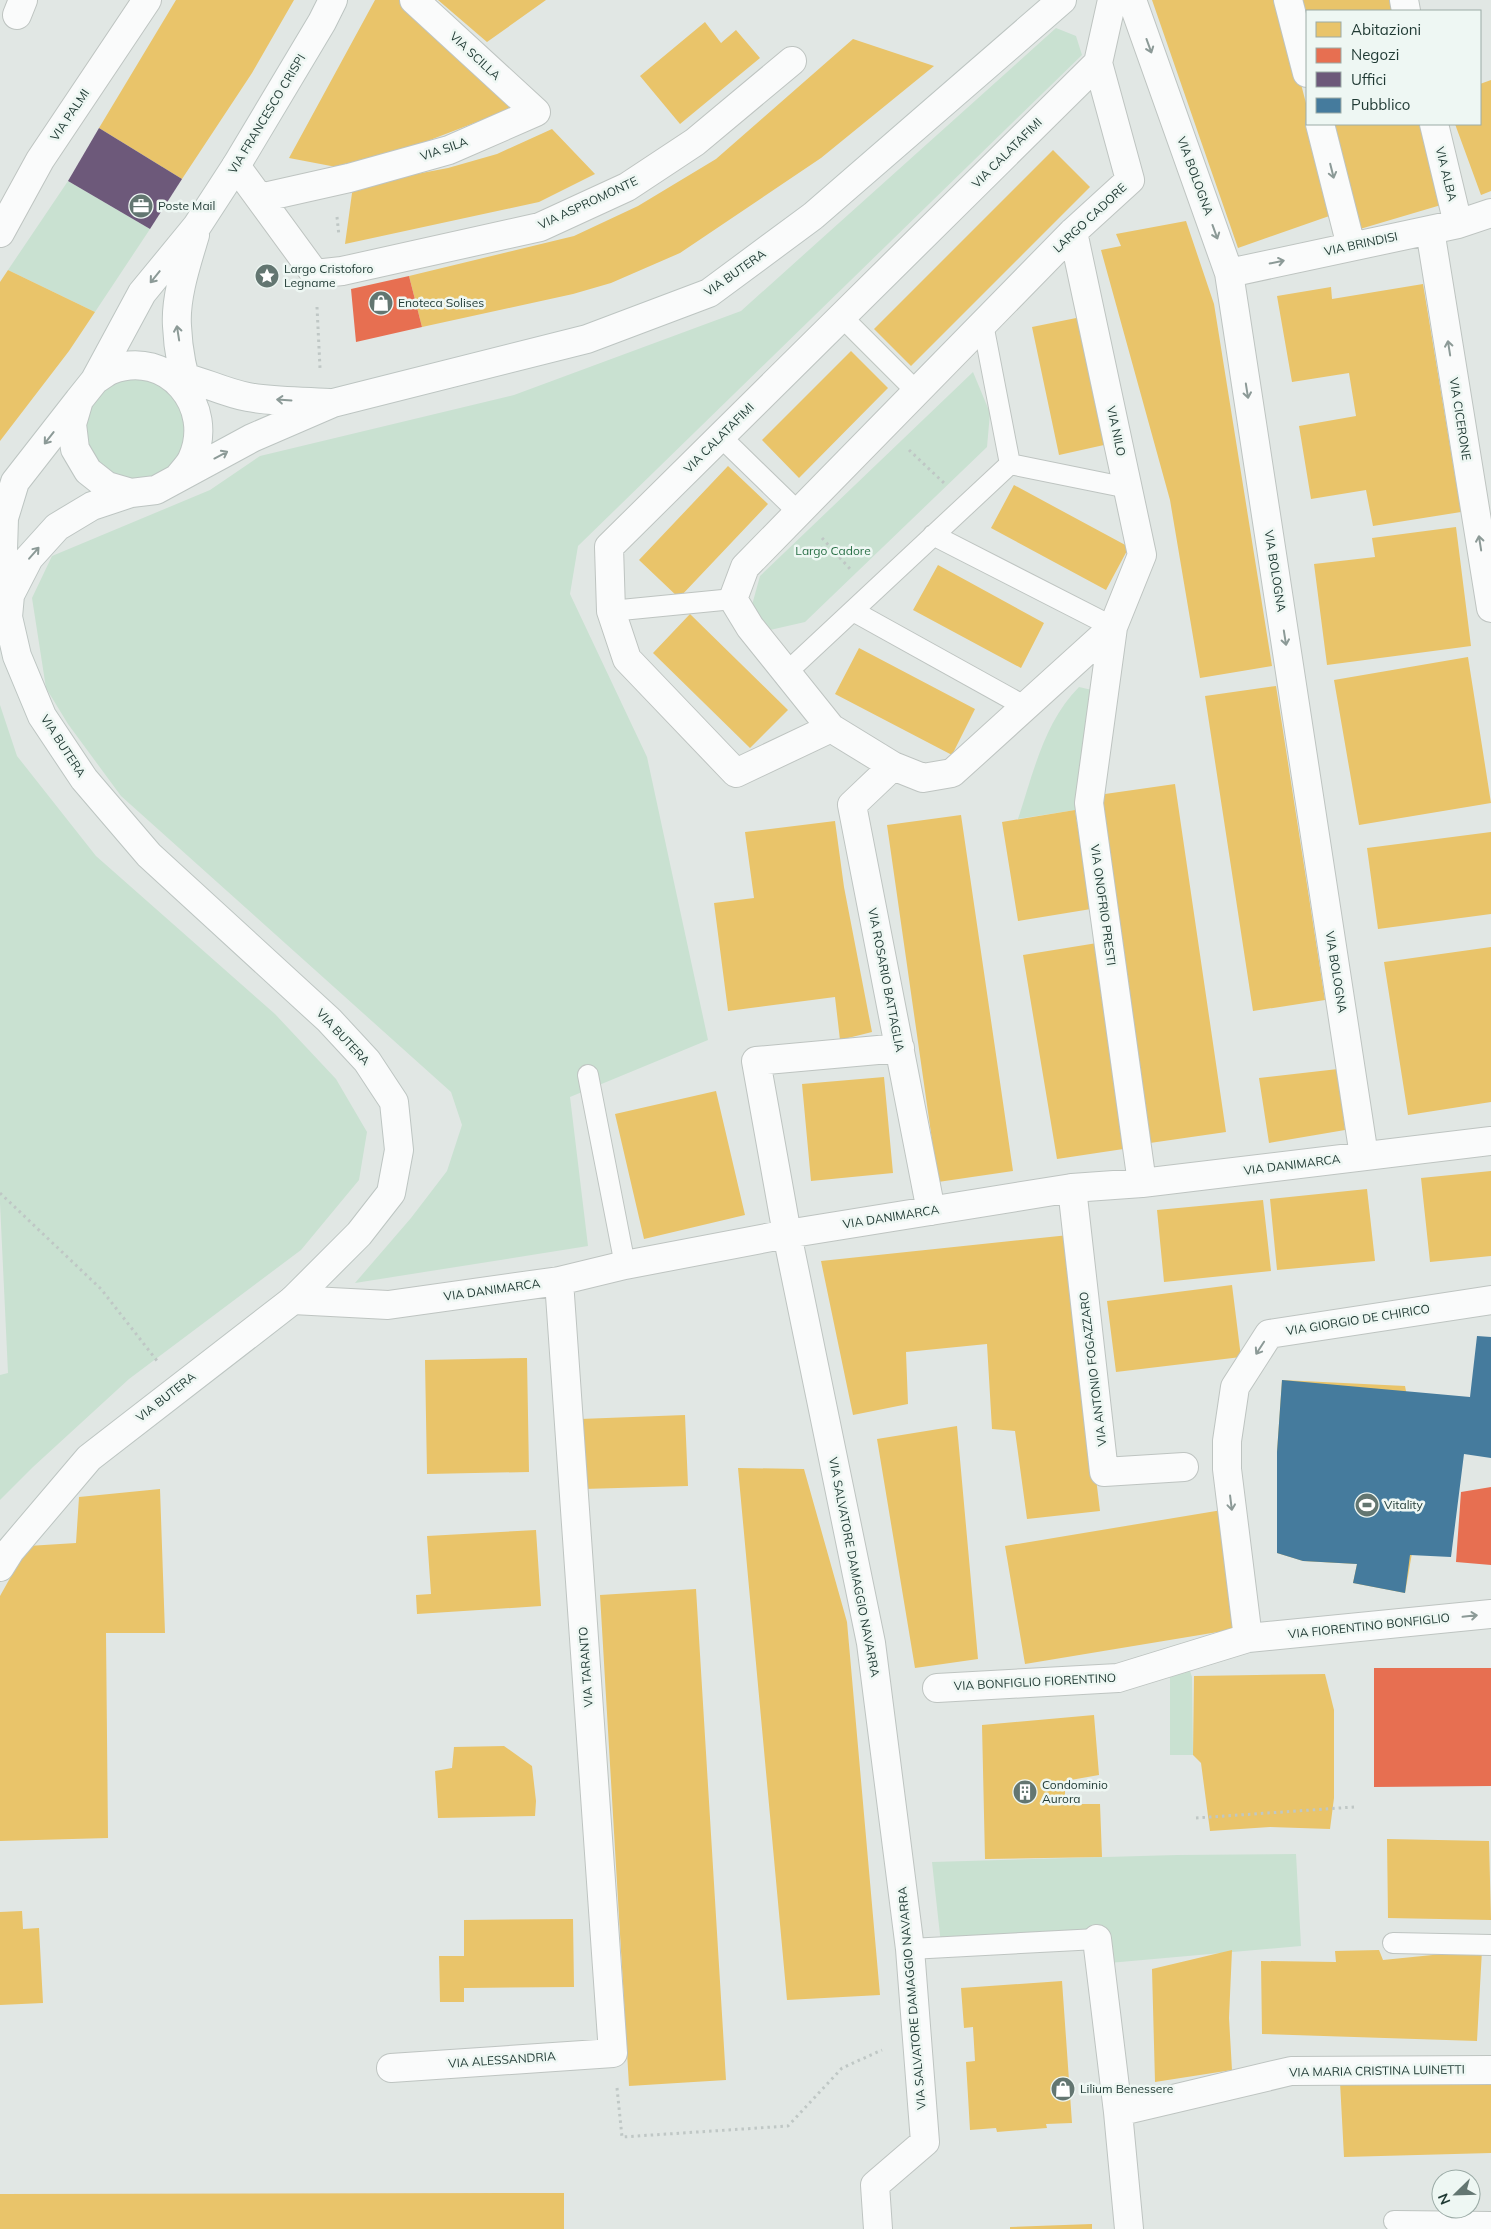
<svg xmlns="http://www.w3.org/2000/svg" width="1491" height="2229" viewBox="0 0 1491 2229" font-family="Mulish,sans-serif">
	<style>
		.green { fill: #c9e1d1 }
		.homes { fill: #e9c46a }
		.shops { fill: #e76f51 }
		.offices { fill: #6d597a }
		.public { fill: #457b9d }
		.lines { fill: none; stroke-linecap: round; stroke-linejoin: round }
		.lane-casing { stroke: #bec4c1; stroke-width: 22 }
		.street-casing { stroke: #bec4c1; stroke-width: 30 }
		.secondary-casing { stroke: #bdc5c2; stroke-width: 30 }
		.path { stroke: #bfc7c5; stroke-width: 3; stroke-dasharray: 2.5 4; stroke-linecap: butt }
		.lane { stroke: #fafbfb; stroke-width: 20 }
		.street { stroke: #fafbfb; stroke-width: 28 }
		.secondary { stroke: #fafbfb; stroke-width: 28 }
		.oneway { stroke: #8c9a97 }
		.labels { text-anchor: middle; stroke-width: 5; stroke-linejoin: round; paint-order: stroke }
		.street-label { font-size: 12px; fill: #1f3933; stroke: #eef7f3 }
		.poi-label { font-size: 12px; fill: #1f3933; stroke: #eef7f3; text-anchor: start }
		.park-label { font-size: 12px; fill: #2a7047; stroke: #eef7f3 }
	</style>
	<rect width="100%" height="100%" fill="#e1e7e4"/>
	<path class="green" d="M 1056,28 L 1076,36 L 1082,55 L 578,546 L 570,594 L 647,757 L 708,1040 L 570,1097 L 588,1246 L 355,1283 L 411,1218 L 447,1171 L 462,1125 L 451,1092 L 121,796 L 68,724 L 46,688 L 32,598 L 52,556 L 210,490 L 260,456 L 514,395 L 741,311 Z
		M 68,181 L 150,229 L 95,312 L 8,270 Z
		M 973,372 L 990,413 L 987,447 L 805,622 L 770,630 L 752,605 L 760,576 Z
		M85 429a51 51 0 1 1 102 0a51 51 0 1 1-102 0Z
		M 1079,687 L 1092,690 L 1075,810 L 1018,819 C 1033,774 1044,722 1079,687 Z
		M 0,705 L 17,756 L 96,856 L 275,1014 L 336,1079 L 367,1132 L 359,1180 L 301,1250 L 129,1379 L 33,1467 L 0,1500 L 0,1375 L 8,1373 L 0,1203 Z
		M 1170,1667 L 1190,1671 L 1192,1677 L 1193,1755 L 1170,1755 Z
		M 1296,1854 L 1301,1946 L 1109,1963 L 1099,1935 L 941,1944 L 932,1862 L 1177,1855 Z"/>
	<path class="homes" d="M 176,0 L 294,0 L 252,73 L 182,179 L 99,128 Z
		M 375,0 L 401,0 L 513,108 L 352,170 L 289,158 Z
		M 438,0 L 546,0 L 487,42 Z
		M 1152,0 L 1279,0 L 1307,107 L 1307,124 L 1335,214 L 1238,248 Z
		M 1298,0 L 1391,0 L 1394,11 L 1307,11 L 1307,31 Z
		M 705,22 L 721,43 L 736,30 L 760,58 L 680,124 L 640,76 Z
		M 853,39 L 934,66 L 821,158 L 680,253 L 611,283 L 573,294 L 422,327 L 409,276 L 574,236 L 638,206 L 716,159 Z
		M 1491,80 L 1491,191 L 1481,195 L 1455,124 L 1480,124 L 1480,84 Z
		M 1332,124 L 1421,124 L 1441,205 L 1360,229 Z
		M 552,129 L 595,174 L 539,202 L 345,244 L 353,186 L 448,168 L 497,154 Z
		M 1053,150 L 1090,187 L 911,366 L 874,329 Z
		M 1186,221 L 1214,304 L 1272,666 L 1200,678 L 1170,500 L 1101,250 L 1121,246 L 1116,234 Z
		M 8,270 L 95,312 L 69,351 L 0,441 L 0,282 Z
		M 1423,284 L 1461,512 L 1373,526 L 1366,490 L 1311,499 L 1299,426 L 1356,416 L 1349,373 L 1292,382 L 1277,296 L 1331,287 L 1332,299 Z
		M 1086,316 L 1113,443 L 1059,455 L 1032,327 Z
		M 851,351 L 888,388 L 799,478 L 762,440 Z
		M 728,466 L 768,504 L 679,598 L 639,560 Z
		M 1014,485 L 1129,547 L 1106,590 L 991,528 Z
		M 1456,527 L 1471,646 L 1327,665 L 1314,564 L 1375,557 L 1372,538 Z
		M 938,565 L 1044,623 L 1021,668 L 913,610 Z
		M 690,614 L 788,710 L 750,748 L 653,653 Z
		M 859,648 L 975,709 L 952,755 L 835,694 Z
		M 1468,657 L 1491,803 L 1359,825 L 1334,680 Z
		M 1276,686 L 1325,1000 L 1253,1011 L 1205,696 Z
		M 1175,784 L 1226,1132 L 1150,1143 L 1098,795 Z
		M 1075,810 L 1091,909 L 1018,921 L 1002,822 Z
		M 961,815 L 1013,1171 L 938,1182 L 887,825 Z
		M 835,821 L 844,887 L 872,1032 L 840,1040 L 835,997 L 728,1011 L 714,903 L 754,898 L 745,832 Z
		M 1491,832 L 1491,914 L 1378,929 L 1367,848 Z
		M 1097,943 L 1130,1148 L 1057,1159 L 1023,955 Z
		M 1491,947 L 1491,1102 L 1408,1115 L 1384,962 Z
		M 1338,1069 L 1345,1130 L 1269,1143 L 1259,1078 Z
		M 884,1077 L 893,1173 L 811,1181 L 802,1084 Z
		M 716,1091 L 745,1215 L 644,1239 L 615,1114 Z
		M 1491,1171 L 1491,1256 L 1430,1262 L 1421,1178 Z
		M 1367,1189 L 1375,1261 L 1277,1270 L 1270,1199 Z
		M 1263,1200 L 1271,1271 L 1164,1282 L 1157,1210 Z
		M 1069,1235 L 1077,1322 L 1100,1511 L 1027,1519 L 1015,1431 L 992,1429 L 987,1344 L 906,1352 L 908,1404 L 853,1415 L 821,1261 Z
		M 1232,1285 L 1241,1357 L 1116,1372 L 1107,1301 Z
		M 527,1358 L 529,1472 L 427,1474 L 425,1360 Z
		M 1282,1380 L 1405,1386 L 1428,1503 L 1415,1536 L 1405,1593 L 1353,1583 L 1357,1564 L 1303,1561 L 1277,1553 L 1277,1452 Z
		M 685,1415 L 688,1486 L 583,1489 L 580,1419 Z
		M 957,1426 L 978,1659 L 915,1668 L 877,1439 Z
		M 738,1468 L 804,1469 L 847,1622 L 880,1995 L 787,2000 Z
		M 160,1489 L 165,1633 L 106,1633 L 108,1838 L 0,1841 L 0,1596 L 28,1546 L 76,1543 L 79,1497 Z
		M 1222,1510 L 1242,1628 L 1025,1664 L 1005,1546 Z
		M 536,1530 L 541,1606 L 417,1614 L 416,1595 L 431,1594 L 427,1536 Z
		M 696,1589 L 726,2080 L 629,2086 L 600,1595 Z
		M 1325,1674 L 1334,1710 L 1334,1798 L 1330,1829 L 1270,1827 L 1210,1831 L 1201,1763 L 1193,1755 L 1194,1676 Z
		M 1094,1715 L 1099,1775 L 1065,1781 L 1065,1804 L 1100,1804 L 1102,1857 L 985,1859 L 982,1725 Z
		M 504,1746 L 532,1766 L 536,1801 L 535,1816 L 438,1818 L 435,1771 L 452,1768 L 454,1747 Z
		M 1387,1839 L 1489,1841 L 1491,1920 L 1388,1918 Z
		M 22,1911 L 23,1929 L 39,1928 L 43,2003 L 0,2005 L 0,1912 Z
		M 573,1919 L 574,1987 L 464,1988 L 464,2002 L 440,2002 L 439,1956 L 464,1956 L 464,1920 Z
		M 1232,1950 L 1229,2018 L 1232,2070 L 1155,2082 L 1152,1969 Z
		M 1379,1950 L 1383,1960 L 1482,1950 L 1477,2041 L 1262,2034 L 1261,1961 L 1336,1962 L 1335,1951 Z
		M 1062,1981 L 1072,2123 L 1046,2124 L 1047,2128 L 997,2132 L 996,2128 L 970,2130 L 966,2062 L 975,2061 L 973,2027 L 964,2028 L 961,1988 Z
		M 1340,2082 L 1491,2082 L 1491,2153 L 1344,2157 Z
		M 564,2193 L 564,2229 L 0,2229 L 0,2194 Z
		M 1092,2224 L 1092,2229 L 1010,2229 L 1010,2227 Z"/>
	<path class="shops" d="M 409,276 L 422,327 L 356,342 L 351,289 Z
		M 1491,1487 L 1491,1565 L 1456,1562 L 1461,1492 Z
		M 1374,1668 L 1491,1668 L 1491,1786 L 1374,1787 Z"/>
	<path class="offices" d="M 99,128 L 182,179 L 150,229 L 68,181 Z"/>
	<path class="public" d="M 1477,1336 L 1491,1337 L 1491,1458 L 1464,1454 L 1451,1557 L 1410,1555 L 1405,1593 L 1353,1583 L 1357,1564 L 1303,1561 L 1277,1553 L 1277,1452 L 1282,1380 L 1470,1397 Z"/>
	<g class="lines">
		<defs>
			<path id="lane" d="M 842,317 L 916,391
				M 720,436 L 798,512
				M 1010,464 L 1128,488
				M 933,535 L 1113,627
				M 611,611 L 733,599
				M 853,611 L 1026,707
				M 786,673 L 1010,464 L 983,324
				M 588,1075 L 625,1265
				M 1393,1943 L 1491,1945
				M 910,1949 L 1097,1939
				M 1394,2221 L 1491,2222"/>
			<path id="street" d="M 1112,0 L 1098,63 L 1130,180 L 1073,232 L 745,567 L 733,599 L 750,627 L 831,728 L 893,766 L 923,778 L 952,773 L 1113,627
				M 1132,0 L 1229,273 L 1364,1156
				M 1288,0 L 1307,73
				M 1404,0 L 1406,11
				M 17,15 L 23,0
				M 1320,124 L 1351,246
				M 1434,124 L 1458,224
				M 236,166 L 315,274 L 342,271 L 540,227 L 627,187 L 695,142 L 792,61
				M 260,198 L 349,178 L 449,150 L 536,112 L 414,0
				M 1430,230 L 1491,608
				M 1073,232 L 1142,555 L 1113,627 L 1089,803 L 1142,1183
				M 0,233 L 40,160 L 147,0
				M 1229,273 L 1458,224 L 1491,213
				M 831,728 L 736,773 L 627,659 L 611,611 L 609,547 L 1098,63
				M 893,766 L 852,805 L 931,1211
				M 1072,1188 L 1104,1472 L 1184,1467
				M 293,1300 L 388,1305 L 559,1281 L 625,1265 L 787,1234 L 1072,1188 L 1142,1183 L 1491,1141
				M 1248,1638 L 1227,1469 L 1227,1441 L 1235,1387 L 1269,1334 L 1491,1300
				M 937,1688 L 1118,1678 L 1248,1638 L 1491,1614
				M 1097,1939 L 1118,2112 L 1129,2229
				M 391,2068 L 613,2053 L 559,1281
				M 1118,2112 L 1291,2071 L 1491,2070
				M 878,2229 L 875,2185 L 925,2142 L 910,1949 L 871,1643 L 787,1234 L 756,1061 L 900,1048"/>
			<path id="secondary" d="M 170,374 C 197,378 221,392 248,397 C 274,402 302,401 329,403
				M 95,380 C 100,377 106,372 111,370 C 168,348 216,407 192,459 C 189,466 182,472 178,478
				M 191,397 C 183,375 178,349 177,326 C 175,297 187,262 195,235
				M 131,493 L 107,486 L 88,471 L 75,449 L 72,424 L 79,400 L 95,380 L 142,293 L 197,226 L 236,166 L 322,22 L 333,0
				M 10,595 L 29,558 L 57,527 L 92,506 L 131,493 L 156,490 L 252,438 L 333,403 L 587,339 L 709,293 L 813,216 L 1062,0
				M 0,1567 L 10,1551 L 89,1458 L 293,1300 L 359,1234 L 391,1193 L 399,1150 L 394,1102 L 367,1061 L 329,1020 L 149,855 L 84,779 L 42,716 L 17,656 L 8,617 L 10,595 L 3,550 L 4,518 L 15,482 L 79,400"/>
		</defs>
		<use href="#lane" class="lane-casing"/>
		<use href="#street" class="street-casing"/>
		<use href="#secondary" class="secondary-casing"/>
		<path class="path" d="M 337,217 L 339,236
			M 317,307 L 320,368
			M 909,450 L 944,483
			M 822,538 L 851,570
			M 0,1193 L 101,1289 L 158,1362
			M 1196,1818 L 1354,1807
			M 617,2088 L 622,2137 L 788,2126 L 842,2068 L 882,2050"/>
		<use href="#lane" class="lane"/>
		<use href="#street" class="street"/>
		<use href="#secondary" class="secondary"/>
	</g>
	<defs><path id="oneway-shaft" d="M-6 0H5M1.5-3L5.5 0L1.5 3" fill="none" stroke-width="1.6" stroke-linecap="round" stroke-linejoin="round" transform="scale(1.25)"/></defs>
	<g class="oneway">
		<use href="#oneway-shaft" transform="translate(1149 46) rotate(70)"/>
		<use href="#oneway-shaft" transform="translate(1332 171) rotate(76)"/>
		<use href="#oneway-shaft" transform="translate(1215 232) rotate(70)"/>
		<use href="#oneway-shaft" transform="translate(1277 262) rotate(-12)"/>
		<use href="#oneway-shaft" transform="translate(155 277) rotate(129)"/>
		<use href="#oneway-shaft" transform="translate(178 333) rotate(-99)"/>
		<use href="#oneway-shaft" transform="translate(1449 348) rotate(-99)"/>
		<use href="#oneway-shaft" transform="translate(1247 391) rotate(81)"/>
		<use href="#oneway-shaft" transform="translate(284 400) rotate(-176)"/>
		<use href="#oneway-shaft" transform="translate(49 438) rotate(128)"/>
		<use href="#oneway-shaft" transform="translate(221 455) rotate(-28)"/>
		<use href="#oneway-shaft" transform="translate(1480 543) rotate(-99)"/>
		<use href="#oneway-shaft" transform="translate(34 553) rotate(-49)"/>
		<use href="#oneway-shaft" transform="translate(1285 638) rotate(81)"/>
		<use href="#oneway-shaft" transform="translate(1260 1348) rotate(123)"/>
		<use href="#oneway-shaft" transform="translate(1231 1503) rotate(83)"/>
		<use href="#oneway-shaft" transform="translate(1470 1616) rotate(-6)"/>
	</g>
	<defs>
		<symbol id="office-disc" viewBox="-11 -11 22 22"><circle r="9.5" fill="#637671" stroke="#eef7f3"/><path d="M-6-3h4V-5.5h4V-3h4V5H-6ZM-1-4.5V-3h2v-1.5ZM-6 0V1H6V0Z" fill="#fff"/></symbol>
		<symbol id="sight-disc" viewBox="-11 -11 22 22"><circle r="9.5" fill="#637671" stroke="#eef7f3"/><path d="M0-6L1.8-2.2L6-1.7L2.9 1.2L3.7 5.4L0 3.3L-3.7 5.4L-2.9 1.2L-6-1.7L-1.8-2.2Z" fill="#fff"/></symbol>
		<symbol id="shop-disc" viewBox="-11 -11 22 22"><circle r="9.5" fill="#637671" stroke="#eef7f3"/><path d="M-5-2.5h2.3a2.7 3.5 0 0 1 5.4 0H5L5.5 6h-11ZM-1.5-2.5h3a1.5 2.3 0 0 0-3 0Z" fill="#fff"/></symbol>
		<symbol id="stadium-disc" viewBox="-11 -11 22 22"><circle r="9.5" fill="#637671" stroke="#eef7f3"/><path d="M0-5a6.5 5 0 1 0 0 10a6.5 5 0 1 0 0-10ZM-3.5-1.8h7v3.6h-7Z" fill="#fff"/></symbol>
		<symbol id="building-disc" viewBox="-11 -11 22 22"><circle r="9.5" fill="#637671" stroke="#eef7f3"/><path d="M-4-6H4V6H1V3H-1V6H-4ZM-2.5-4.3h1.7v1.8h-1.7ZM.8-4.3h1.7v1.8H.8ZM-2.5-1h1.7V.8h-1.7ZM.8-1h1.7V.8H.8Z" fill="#fff"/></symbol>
	</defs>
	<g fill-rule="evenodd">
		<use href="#office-disc" x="127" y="192" width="28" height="28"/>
		<use href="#sight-disc" x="253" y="262" width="28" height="28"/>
		<use href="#shop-disc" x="367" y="289" width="28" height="28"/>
		<use href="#stadium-disc" x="1353" y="1491" width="28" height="28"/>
		<use href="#building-disc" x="1011" y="1778" width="28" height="28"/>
		<use href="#shop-disc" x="1049" y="2075" width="28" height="28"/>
	</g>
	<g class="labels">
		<g class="street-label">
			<text transform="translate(475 56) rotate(43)" y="4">VIA SCILLA</text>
			<text transform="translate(267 114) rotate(-59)" y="4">VIA FRANCESCO CRISPI</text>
			<text transform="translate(70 115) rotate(-56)" y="4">VIA PALMI</text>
			<text transform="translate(444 149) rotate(-19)" y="4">VIA SILA</text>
			<text transform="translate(1007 153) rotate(-45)" y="4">VIA CALATAFIMI</text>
			<text transform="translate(1446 174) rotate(76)" y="4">VIA ALBA</text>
			<text transform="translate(1195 176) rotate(70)" y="4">VIA BOLOGNA</text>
			<text transform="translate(588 203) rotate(-25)" y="4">VIA ASPROMONTE</text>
			<text transform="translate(1090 218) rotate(-43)" y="4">LARGO CADORE</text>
			<text transform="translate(1361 244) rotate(-12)" y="4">VIA BRINDISI</text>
			<text transform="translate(735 273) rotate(-35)" y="4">VIA BUTERA</text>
			<text transform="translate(1460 419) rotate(81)" y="4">VIA CICERONE</text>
			<text transform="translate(1116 431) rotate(78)" y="4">VIA NILO</text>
			<text transform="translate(719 438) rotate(-45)" y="4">VIA CALATAFIMI</text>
			<text transform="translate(1275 571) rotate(81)" y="4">VIA BOLOGNA</text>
			<text transform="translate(63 746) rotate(57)" y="4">VIA BUTERA</text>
			<text transform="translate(1103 905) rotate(82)" y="4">VIA ONOFRIO PRESTI</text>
			<text transform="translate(1336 972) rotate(81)" y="4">VIA BOLOGNA</text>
			<text transform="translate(886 980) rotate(79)" y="4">VIA ROSARIO BATTAGLIA</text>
			<text transform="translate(343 1037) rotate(47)" y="4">VIA BUTERA</text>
			<text transform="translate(1292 1165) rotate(-7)" y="4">VIA DANIMARCA</text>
			<text transform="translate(891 1217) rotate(-9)" y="4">VIA DANIMARCA</text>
			<text transform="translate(492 1290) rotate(-8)" y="4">VIA DANIMARCA</text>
			<text transform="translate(1358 1320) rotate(-9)" y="4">VIA GIORGIO DE CHIRICO</text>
			<text transform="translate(1093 1369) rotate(-97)" y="4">VIA ANTONIO FOGAZZARO</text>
			<text transform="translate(166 1397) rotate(-38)" y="4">VIA BUTERA</text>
			<text transform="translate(854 1567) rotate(79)" y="4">VIA SALVATORE DAMAGGIO NAVARRA</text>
			<text transform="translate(1369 1626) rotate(-6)" y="4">VIA FIORENTINO BONFIGLIO</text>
			<text transform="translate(586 1667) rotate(-94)" y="4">VIA TARANTO</text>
			<text transform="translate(1035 1682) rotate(-3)" y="4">VIA BONFIGLIO FIORENTINO</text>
			<text transform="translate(912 1998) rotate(-95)" y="4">VIA SALVATORE DAMAGGIO NAVARRA</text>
			<text transform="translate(502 2060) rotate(-4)" y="4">VIA ALESSANDRIA</text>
			<text transform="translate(1377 2071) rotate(-1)" y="4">VIA MARIA CRISTINA LUINETTI</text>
		</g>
		<g class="poi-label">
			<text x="158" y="210">Poste Mail</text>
			<text x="284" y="273">Largo Cristoforo<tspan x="284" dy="14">Legname</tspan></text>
			<text x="398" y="307">Enoteca Solises</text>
			<text x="1384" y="1509">Vitality</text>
			<text x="1042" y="1789">Condominio<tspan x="1042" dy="14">Aurora</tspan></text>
			<text x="1080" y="2093">Lilium Benessere</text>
		</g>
		<g class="park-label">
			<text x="833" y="555">Largo Cadore</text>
		</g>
	</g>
	<rect x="1306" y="10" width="175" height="115" fill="#eef7f3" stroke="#9baba6"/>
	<rect x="1316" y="22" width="25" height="15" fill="#e9c46a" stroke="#9baba6"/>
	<text x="1351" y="35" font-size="15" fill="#1f3933">Abitazioni</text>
	<rect x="1316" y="48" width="25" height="15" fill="#e76f51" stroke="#9baba6"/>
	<text x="1351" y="60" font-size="15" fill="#1f3933">Negozi</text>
	<rect x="1316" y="72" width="25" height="15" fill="#6d597a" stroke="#9baba6"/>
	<text x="1351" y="85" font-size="15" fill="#1f3933">Uffici</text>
	<rect x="1316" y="98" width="25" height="15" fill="#457b9d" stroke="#9baba6"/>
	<text x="1351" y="110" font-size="15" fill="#1f3933">Pubblico</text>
	<g transform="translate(1456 2194) rotate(247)"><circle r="24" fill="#eef7f3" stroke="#9baba6"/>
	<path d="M0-4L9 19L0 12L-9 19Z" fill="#637671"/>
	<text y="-8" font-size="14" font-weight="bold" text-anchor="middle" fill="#1f3933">N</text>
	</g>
</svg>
